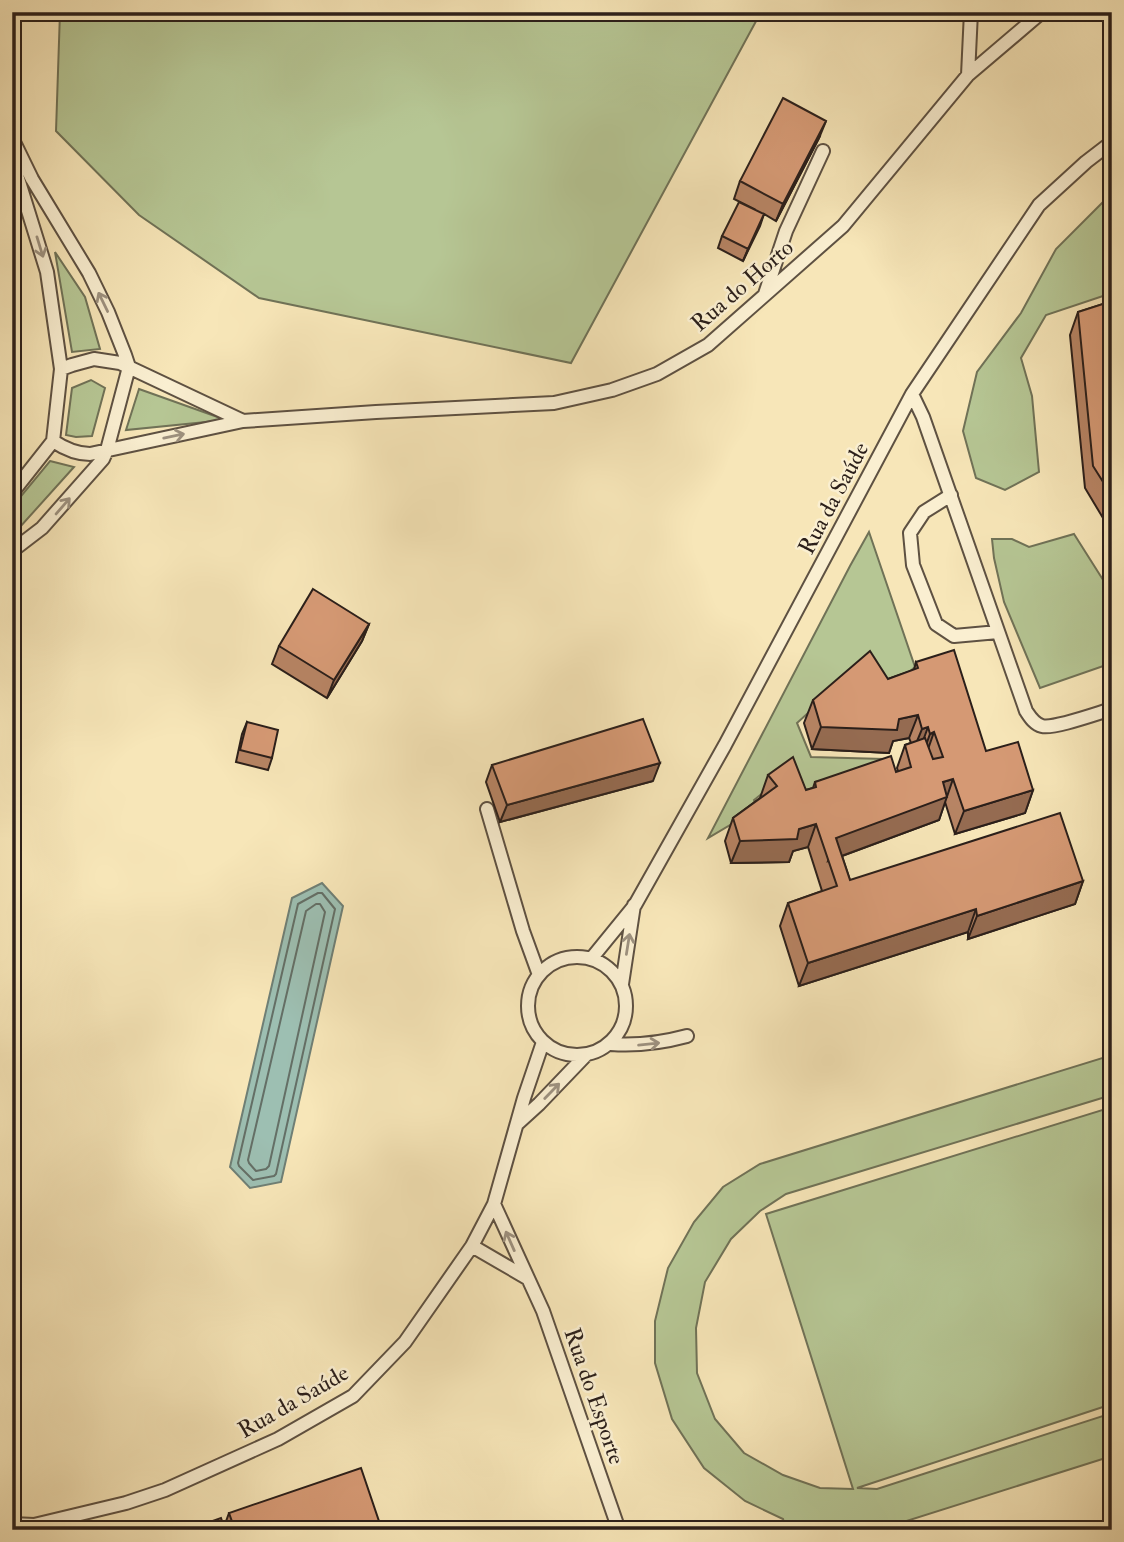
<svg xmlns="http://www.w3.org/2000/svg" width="1124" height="1542" viewBox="0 0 1124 1542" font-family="'IM FELL Double Pica',serif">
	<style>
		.green { fill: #b6c694; stroke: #707257; stroke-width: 2 }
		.water { fill: #9dbfb2; stroke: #6f7f75; stroke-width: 2 }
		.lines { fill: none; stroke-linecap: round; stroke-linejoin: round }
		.shore { stroke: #646f66; stroke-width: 2 }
		.lane-casing { stroke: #5e5142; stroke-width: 16 }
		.lane { stroke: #faefd1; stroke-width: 12 }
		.wall { fill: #b78464; stroke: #2b1f1a; stroke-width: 2 }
		.shaded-wall { fill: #956b51; stroke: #2b1f1a; stroke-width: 2 }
		.building { fill: #d59974; stroke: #2b1f1a; stroke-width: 2 }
		.oneway { stroke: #9d917f }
		.labels { text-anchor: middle; stroke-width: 5; stroke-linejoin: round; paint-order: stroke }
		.street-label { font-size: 23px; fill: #2b1f1a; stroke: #faefd1 }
	</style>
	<rect width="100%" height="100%" fill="#f7e6b8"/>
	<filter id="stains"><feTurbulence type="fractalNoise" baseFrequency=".00286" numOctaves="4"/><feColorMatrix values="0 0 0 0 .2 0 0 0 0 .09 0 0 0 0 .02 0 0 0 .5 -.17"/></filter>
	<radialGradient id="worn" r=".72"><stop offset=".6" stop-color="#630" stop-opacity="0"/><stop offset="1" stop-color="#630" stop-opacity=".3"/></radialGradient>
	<path class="green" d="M 60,12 L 761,12 L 571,363 L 259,298 L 139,215 L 56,131 Z
		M 1112,193 L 1112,293 L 1046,315 L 1021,358 L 1032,396 L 1039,472 L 1005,490 L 976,478 L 963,431 L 977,372 L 1021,313 L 1056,249 Z
		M 55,252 L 85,297 L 100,349 L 72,352 Z
		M 91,380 L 105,388 L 92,436 L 76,437 L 66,435 L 72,388 Z
		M 139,389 L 226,420 L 126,430 Z
		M 50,461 L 74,467 L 20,527 L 12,533 L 12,507 Z
		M 869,532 L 915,667 L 901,679 L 879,688 L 860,666 L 797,723 L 811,757 L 885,759 L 800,799 L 788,773 L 754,800 L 757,809 L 708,838 L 850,566 Z
		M 1074,534 L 1112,594 L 1112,663 L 1040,688 L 1004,602 L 994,558 L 992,539 L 1012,539 L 1029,547 Z
		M 1112,1055 L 1112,1095 L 786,1194 L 760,1211 L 731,1239 L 705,1282 L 696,1328 L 697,1373 L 715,1419 L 744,1453 L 783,1475 L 820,1488 L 853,1489 L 766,1214 L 1112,1107 L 1112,1404 L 857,1488 L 877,1489 L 1112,1413 L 1112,1456 L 878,1530 L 786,1530 L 783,1519 L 745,1501 L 704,1468 L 672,1419 L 655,1363 L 655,1321 L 668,1268 L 694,1222 L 723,1187 L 760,1164 Z"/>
	<path class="water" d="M 322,883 L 343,906 L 281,1182 L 250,1188 L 230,1167 L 292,898 Z"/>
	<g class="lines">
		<path class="shore" d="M 318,893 L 322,893 L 335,909 L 276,1174 L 274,1176 L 253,1180 L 239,1166 L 238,1163 L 298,904 Z
			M 316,904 L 320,904 L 325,912 L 269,1166 L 266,1169 L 256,1171 L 249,1163 L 248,1160 L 306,911 Z"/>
		<defs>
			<path id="lane" d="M 968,75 L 1042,12
				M 12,138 L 32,179 L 89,273 L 108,312 L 125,355 L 129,367 L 107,450 L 103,459 L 42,528 L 12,551
				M 12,159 L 47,272 L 61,369 L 53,441 L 12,493
				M 765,294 L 786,231 L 823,151
				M 61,369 L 72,365 L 94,359 L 120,363 L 243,421
				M 912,394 L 923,417 L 1026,711 C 1030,717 1034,724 1042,726 C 1054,729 1098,713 1112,709
				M 53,441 C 65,449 76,454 90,454 L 243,421 L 376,412 L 554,403 L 612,390 L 657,374 L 708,345 L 843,226 L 968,75 L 971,12
				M 951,495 L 924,512 L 910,533 L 913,565 L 936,624 L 954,636 L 998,632
				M 487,809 L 523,931 L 539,975
				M528 1006a49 49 0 1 1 98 0a49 49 0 1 1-98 0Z
				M 591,959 L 635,905 L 725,745 L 912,394 L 1039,205 L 1086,162 L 1112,142
				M 622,984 L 634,905
				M 611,1044 C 638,1046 661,1043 687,1036
				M 517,1124 L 539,1104 L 586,1055
				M 494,1204 L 543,1311 L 619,1530
				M 472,1246 L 527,1278
				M 12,1524 L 34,1525 L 126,1503 L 165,1490 L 278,1439 L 353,1396 L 405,1342 L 472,1246 L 494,1204 L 524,1098 L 543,1042"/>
		</defs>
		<use href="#lane" class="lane-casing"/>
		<use href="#lane" class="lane"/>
	</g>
	<path class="wall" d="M 819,138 L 776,221 L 764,214 L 743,261 L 718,248 L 722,236 L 754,209 L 734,199 L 740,181 Z
		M 1112,301 L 1112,533 L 1085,488 L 1070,335 L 1078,312 Z
		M 369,624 L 362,641 L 327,698 L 272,664 L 279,646 Z
		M 916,662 L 986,751 L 1033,790 L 1025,813 L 955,834 L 945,802 L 939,820 L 842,856 L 850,880 L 1083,881 L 1075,904 L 968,939 L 968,932 L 799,986 L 780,926 L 788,903 L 822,891 L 808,847 L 793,851 L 789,862 L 731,863 L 725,841 L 733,818 L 760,798 L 768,775 L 806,790 L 813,788 L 815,782 L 898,771 L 897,768 L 905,745 L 911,743 L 909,738 L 893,741 L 889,753 L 812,749 L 804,723 L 813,700 L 888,679 L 914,670 Z
		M 247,722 L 272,758 L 268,770 L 236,762 L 242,734 Z
		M 492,765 L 653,781 L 500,822 L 486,782 Z
		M 229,1513 L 382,1530 L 187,1530 L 224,1527 Z"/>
	<path class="shaded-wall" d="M 826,121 L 819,138 L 776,221 L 783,204 Z
		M 764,214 L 760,226 L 743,261 L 748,249 Z
		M 369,624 L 362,641 L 327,698 L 334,680 Z
		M 918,715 L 909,738 L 893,741 L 889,753 L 812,749 L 821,727 L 899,719 Z
		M 928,727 L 920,749 L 913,751 L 922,729 Z
		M 934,732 L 926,755 L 922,756 L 930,734 Z
		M 660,763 L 653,781 L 500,822 L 507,805 Z
		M 953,779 L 939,820 L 828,861 L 836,838 L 943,782 Z
		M 1033,790 L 1025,813 L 955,834 L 964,811 Z
		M 816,824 L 808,847 L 793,851 L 789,862 L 731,863 L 740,841 L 799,829 Z
		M 1083,881 L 1075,904 L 968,939 L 977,916 Z
		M 976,909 L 968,932 L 799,986 L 808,963 Z"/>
	<path class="building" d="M 783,98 L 826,121 L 783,204 L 740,181 Z
		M 739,202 L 764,214 L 748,249 L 722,236 Z
		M 1112,301 L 1112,496 L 1093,466 L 1078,312 Z
		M 313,589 L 369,624 L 334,680 L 279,646 Z
		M 954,650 L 986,751 L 1018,742 L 1033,790 L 964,811 L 953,779 L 943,782 L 947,797 L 836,838 L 850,880 L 1060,813 L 1083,881 L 977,916 L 976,909 L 808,963 L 788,903 L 837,886 L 816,824 L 799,829 L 797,839 L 740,841 L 733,818 L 777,786 L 768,775 L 793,757 L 806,790 L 816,787 L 815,782 L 891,756 L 896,772 L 911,767 L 905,745 L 925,738 L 933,759 L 943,757 L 934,732 L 930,734 L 928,727 L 922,729 L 918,715 L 899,719 L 897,730 L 821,727 L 813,700 L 870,651 L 888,679 L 918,668 L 916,662 Z
		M 643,719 L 660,763 L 507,805 L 492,765 Z
		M 247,722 L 278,730 L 272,758 L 240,750 Z
		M 361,1468 L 382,1530 L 235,1530 L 229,1513 Z
		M 221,1518 L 225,1530 L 187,1530 Z"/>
	<defs><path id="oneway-shaft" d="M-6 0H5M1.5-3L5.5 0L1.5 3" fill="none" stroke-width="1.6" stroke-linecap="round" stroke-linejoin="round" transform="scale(1.75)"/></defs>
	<g class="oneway">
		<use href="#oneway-shaft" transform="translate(40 247) rotate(73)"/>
		<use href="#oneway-shaft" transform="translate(103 302) rotate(-116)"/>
		<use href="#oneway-shaft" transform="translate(174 436) rotate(-12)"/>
		<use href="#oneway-shaft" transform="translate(63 506) rotate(-49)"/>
		<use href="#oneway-shaft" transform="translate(628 944) rotate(-81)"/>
		<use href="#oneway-shaft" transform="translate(649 1044) rotate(-6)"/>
		<use href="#oneway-shaft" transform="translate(552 1091) rotate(-46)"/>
		<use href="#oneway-shaft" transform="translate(510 1241) rotate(-114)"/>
	</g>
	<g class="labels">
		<g class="street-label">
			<text transform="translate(742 285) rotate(-41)" y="8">Rua do Horto</text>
			<text transform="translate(833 498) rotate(-62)" y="8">Rua da Saúde</text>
			<text transform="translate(595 1396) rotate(71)" y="8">Rua do Esporte</text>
			<text transform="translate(293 1401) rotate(-30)" y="8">Rua da Saúde</text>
		</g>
	</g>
	<rect width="1124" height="1542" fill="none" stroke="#f7e6b8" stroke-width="42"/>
	<rect x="14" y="14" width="1096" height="1514" fill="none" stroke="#2b1f1a" stroke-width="3.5"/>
	<rect x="21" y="21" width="1082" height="1500" fill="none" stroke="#2b1f1a" stroke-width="2"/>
	<rect width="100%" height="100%" filter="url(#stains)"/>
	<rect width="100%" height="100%" fill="url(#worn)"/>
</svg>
